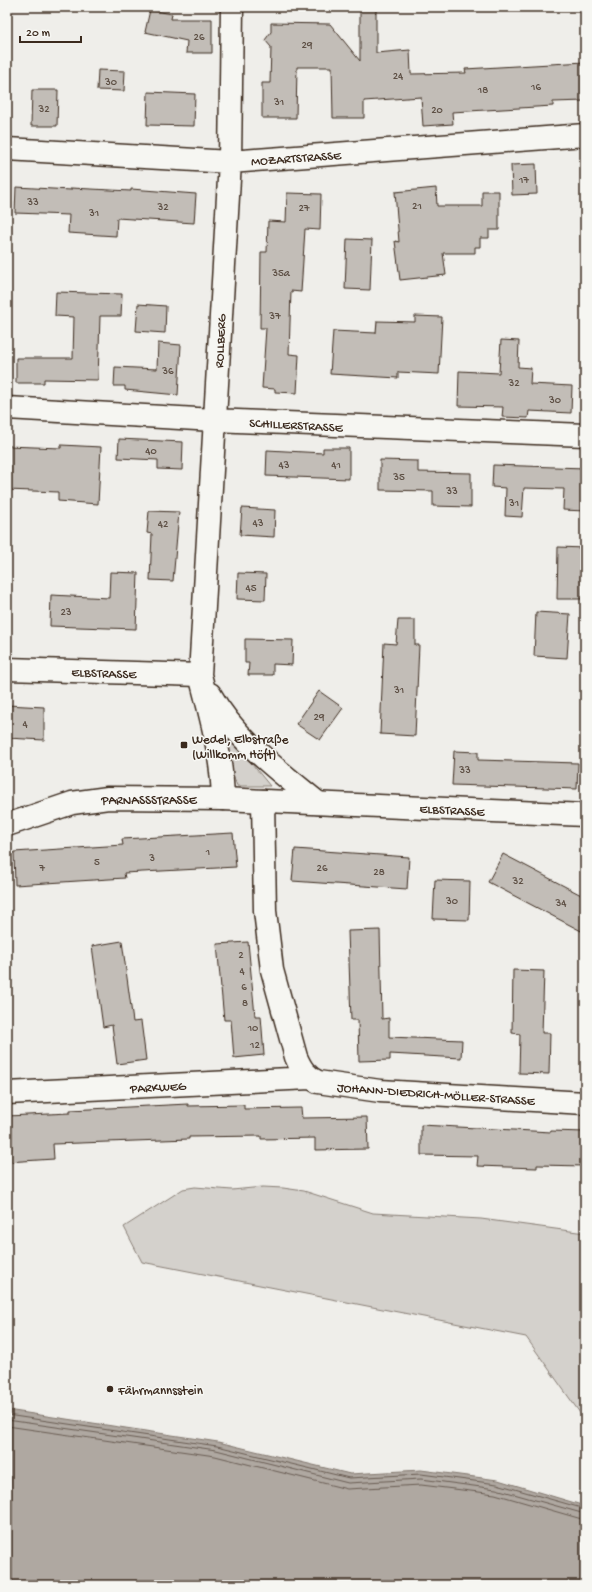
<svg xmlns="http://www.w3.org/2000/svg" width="592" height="1592" viewBox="0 0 592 1592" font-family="'Gochi Hand',sans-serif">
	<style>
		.green { fill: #d4d1cc; stroke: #887e75 }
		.water { fill: #afa8a1; stroke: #81766d }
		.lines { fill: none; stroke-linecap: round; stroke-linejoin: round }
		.shore { stroke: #695c52; stroke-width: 1 }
		.building { fill: #c2bdb7; stroke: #3b2a1e }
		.minor-casing { stroke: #3b2a1e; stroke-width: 25 }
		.tertiary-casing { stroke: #3b2a1e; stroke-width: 25 }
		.minor { stroke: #f6f6f2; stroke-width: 22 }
		.tertiary { stroke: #f6f6f2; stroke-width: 22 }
		.poi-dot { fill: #3b2a1e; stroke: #f6f6f2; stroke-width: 1.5 }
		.labels { text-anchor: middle; stroke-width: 3; stroke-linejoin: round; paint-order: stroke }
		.number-label { font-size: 11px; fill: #5d4f44 }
		.street-label { font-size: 13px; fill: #3b2a1e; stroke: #f6f6f2 }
		.poi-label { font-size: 13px; fill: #3b2a1e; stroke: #f6f6f2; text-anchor: start }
	</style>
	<rect width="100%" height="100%" fill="#efeeea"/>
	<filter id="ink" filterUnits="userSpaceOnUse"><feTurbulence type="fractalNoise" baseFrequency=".025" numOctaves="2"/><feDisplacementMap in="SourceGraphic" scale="8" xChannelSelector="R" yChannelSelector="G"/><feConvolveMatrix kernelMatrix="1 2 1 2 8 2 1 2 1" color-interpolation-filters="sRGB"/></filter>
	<g filter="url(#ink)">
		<path class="green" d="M 223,735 L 235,743 L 270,786 L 237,786 L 226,753 Z
			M 195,1187 L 232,1190 L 263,1187 L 283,1188 L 304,1191 L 373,1213 L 481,1219 L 585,1233 L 585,1420 L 526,1337 L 142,1262 L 124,1227 L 183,1189 Z"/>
		<path class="water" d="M 7,1410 L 218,1442 L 350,1474 L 421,1470 L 498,1480 L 585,1506 L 585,1585 L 7,1585 Z"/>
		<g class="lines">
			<path class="shore" d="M 7,1415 L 217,1446 L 349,1478 L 421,1474 L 497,1484 L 585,1509
				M 7,1420 L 216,1450 L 348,1483 L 421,1479 L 496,1489 L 585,1514
				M 7,1426 L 215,1456 L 347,1489 L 421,1485 L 495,1494 L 585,1520"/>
		</g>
		<path class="building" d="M 360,8 L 376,8 L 376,53 L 410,50 L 411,74 L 466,73 L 465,69 L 585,62 L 585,101 L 553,102 L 553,106 L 452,112 L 453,124 L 423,126 L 421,97 L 364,101 L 364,118 L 333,118 L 332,67 L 297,67 L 296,118 L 262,118 L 262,83 L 270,83 L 271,47 L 265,40 L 271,32 L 271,23 L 330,24 L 360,61 Z
			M 150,10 L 172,14 L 171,19 L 212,19 L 212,53 L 186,53 L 187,41 L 145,32 Z
			M 98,70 L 125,71 L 124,91 L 97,90 Z
			M 32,90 L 58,90 L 57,126 L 31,126 Z
			M 148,92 L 195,94 L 194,126 L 147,125 Z
			M 536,164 L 537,194 L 512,195 L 511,165 Z
			M 16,187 L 71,190 L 71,188 L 131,191 L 131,189 L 196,194 L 194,223 L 117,218 L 116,236 L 68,233 L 69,215 L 15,213 Z
			M 436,188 L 437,206 L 482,206 L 482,191 L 499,191 L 499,230 L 489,230 L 489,238 L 480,238 L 480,247 L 475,247 L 475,253 L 443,253 L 446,275 L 400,280 L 395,241 L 399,242 L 395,192 Z
			M 287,193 L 321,194 L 320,230 L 305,229 L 301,292 L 291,291 L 289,354 L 299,355 L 297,393 L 275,392 L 275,389 L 262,388 L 266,328 L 260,328 L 261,252 L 267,252 L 268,221 L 286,222 Z
			M 347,239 L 372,240 L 370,290 L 345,289 Z
			M 56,292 L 122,294 L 121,316 L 100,316 L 98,380 L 44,379 L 44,383 L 16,383 L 16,358 L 73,358 L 74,317 L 55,316 Z
			M 138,304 L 166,306 L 165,333 L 136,331 Z
			M 415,316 L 442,317 L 439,374 L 398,372 L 398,378 L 330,374 L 333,331 L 376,333 L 377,321 L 415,322 Z
			M 501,340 L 519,341 L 518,367 L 531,368 L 530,384 L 572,386 L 571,413 L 529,411 L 528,418 L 502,417 L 503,407 L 458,406 L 459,371 L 499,373 Z
			M 158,343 L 181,345 L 178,395 L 125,390 L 125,386 L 114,386 L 115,367 L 157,369 Z
			M 119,439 L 183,442 L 182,470 L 158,469 L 158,460 L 118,458 Z
			M 61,445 L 101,447 L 98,504 L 58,501 L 58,492 L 7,490 L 7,446 L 61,448 Z
			M 323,448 L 349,448 L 349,479 L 266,476 L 267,450 L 323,453 Z
			M 380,460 L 418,461 L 418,472 L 471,473 L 471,507 L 433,506 L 433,491 L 380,490 Z
			M 493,465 L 585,468 L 585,511 L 563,510 L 564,489 L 524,488 L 522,517 L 505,516 L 506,488 L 492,487 Z
			M 242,508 L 275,510 L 274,537 L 240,535 Z
			M 149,511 L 179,512 L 173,581 L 150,580 L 152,534 L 147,533 Z
			M 558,547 L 584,548 L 583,599 L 557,599 Z
			M 110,572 L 138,573 L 136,629 L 50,626 L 51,595 L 109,598 Z
			M 238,573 L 266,574 L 265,600 L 237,599 Z
			M 536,612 L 570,614 L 567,658 L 534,656 Z
			M 398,620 L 415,620 L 415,645 L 419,645 L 415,736 L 380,734 L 384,643 L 396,644 Z
			M 245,639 L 293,640 L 292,665 L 273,664 L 273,675 L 248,675 L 249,663 L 245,663 Z
			M 319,691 L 343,708 L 320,740 L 296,724 Z
			M 7,705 L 44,707 L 44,740 L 7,738 Z
			M 454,751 L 478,752 L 478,760 L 578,763 L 577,789 L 452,785 Z
			M 233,833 L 236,867 L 124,873 L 125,878 L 15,885 L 14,852 L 123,845 L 122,839 Z
			M 295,849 L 409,857 L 407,889 L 292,881 Z
			M 503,854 L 585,897 L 585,933 L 488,882 Z
			M 435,880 L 470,881 L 469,920 L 433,919 Z
			M 380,930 L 382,1019 L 389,1018 L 389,1037 L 462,1040 L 461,1058 L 390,1054 L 390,1060 L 359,1061 L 358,1020 L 351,1020 L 348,931 Z
			M 122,941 L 133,1022 L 141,1021 L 146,1060 L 117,1064 L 112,1025 L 103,1027 L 92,946 Z
			M 248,942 L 255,1016 L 261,1016 L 264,1055 L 234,1058 L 231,1020 L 224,1020 L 217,944 Z
			M 513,970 L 544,971 L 542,1033 L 550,1033 L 549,1074 L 519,1073 L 520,1034 L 512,1033 Z
			M 188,1104 L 188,1106 L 244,1105 L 244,1109 L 301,1108 L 302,1118 L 367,1117 L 368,1149 L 315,1150 L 315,1138 L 261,1139 L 261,1136 L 189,1137 L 189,1139 L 53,1144 L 54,1159 L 7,1162 L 7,1116 L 70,1113 L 70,1110 Z
			M 421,1125 L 551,1132 L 551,1131 L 585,1132 L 585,1166 L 537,1165 L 537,1168 L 477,1166 L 478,1156 L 421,1155 Z"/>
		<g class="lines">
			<defs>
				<path id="minor" d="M 7,149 L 230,162 L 585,135
					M 7,408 L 214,420 L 585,435
					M 7,669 L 200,675
					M 210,694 C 235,739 279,771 318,803
					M 223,799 C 222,756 211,717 200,675 L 230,162 L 232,7
					M 263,801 L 265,911 L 269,944 L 272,970 L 296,1057 C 301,1069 306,1076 318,1082 L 380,1091 L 585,1103
					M 7,1093 L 310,1078"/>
				<path id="tertiary" d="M 7,825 L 72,803 L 108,798 L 223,799 L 585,815"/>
			</defs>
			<use href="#minor" class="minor-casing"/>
			<use href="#tertiary" class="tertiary-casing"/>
			<use href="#minor" class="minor"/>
			<use href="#tertiary" class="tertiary"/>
		</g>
	</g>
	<g class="poi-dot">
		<rect x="180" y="741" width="8" height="8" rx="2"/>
		<circle cx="110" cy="1389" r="4"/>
	</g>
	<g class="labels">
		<g class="number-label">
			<text x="199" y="40">26</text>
			<text x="307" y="48">29</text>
			<text x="398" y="79">24</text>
			<text x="111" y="85">30</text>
			<text x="536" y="90">16</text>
			<text x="483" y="93">18</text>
			<text x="279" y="105">31</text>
			<text x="44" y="112">32</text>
			<text x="437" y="113">20</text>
			<text x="524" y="183">17</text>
			<text x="33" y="205">33</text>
			<text x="417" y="209">21</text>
			<text x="163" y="210">32</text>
			<text x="304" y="211">27</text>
			<text x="94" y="216">31</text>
			<text x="281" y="276">35a</text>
			<text x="275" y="319">37</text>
			<text x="168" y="374">36</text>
			<text x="514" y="386">32</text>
			<text x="555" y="403">30</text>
			<text x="151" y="454">40</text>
			<text x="284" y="468">43</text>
			<text x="336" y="468">41</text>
			<text x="399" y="480">35</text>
			<text x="452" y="494">33</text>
			<text x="514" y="506">31</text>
			<text x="258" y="526">43</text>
			<text x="163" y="527">42</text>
			<text x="251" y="591">45</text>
			<text x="66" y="615">23</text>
			<text x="399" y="693">31</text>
			<text x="319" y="720">29</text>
			<text x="25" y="727">4</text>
			<text x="465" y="773">33</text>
			<text x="208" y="855">1</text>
			<text x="152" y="861">3</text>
			<text x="97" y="865">5</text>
			<text x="42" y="871">7</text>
			<text x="322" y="871">26</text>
			<text x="379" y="875">28</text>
			<text x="518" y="884">32</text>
			<text x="452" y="904">30</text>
			<text x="561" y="906">34</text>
			<text x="241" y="958">2</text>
			<text x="242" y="974">4</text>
			<text x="244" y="990">6</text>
			<text x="245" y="1006">8</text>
			<text x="253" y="1031">10</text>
			<text x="255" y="1048">12</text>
		</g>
		<g class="street-label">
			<text transform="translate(296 157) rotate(-4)" y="5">MOZARTSTRASSE</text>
			<text transform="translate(219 341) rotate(-87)" y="5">ROLLBERG</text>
			<text transform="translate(296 424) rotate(3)" y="5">SCHILLERSTRASSE</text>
			<text transform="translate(104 672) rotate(2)" y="5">ELBSTRASSE</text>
			<text x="149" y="804">PARNASSSTRASSE</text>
			<text transform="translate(452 809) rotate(3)" y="5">ELBSTRASSE</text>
			<text transform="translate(158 1086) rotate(-3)" y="5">PARKWEG</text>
			<text transform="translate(436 1093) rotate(4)" y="5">JOHANN-DIEDRICH-MÖLLER-STRASSE</text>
		</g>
		<g class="poi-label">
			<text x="192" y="743">Wedel, Elbstraße<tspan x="192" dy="15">(Willkomm Höft)</tspan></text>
			<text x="118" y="1394">Fährmannsstein</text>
		</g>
	</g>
	<rect width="592" height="1592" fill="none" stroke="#f6f6f2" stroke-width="24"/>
	<rect x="12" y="12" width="568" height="1568" fill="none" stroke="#3b2a1e" stroke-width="1.5" filter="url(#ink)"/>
	<path d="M20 36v6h61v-6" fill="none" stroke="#3b2a1e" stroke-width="2"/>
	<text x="26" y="36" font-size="12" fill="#3b2a1e" stroke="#f6f6f2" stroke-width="3" paint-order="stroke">20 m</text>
</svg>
